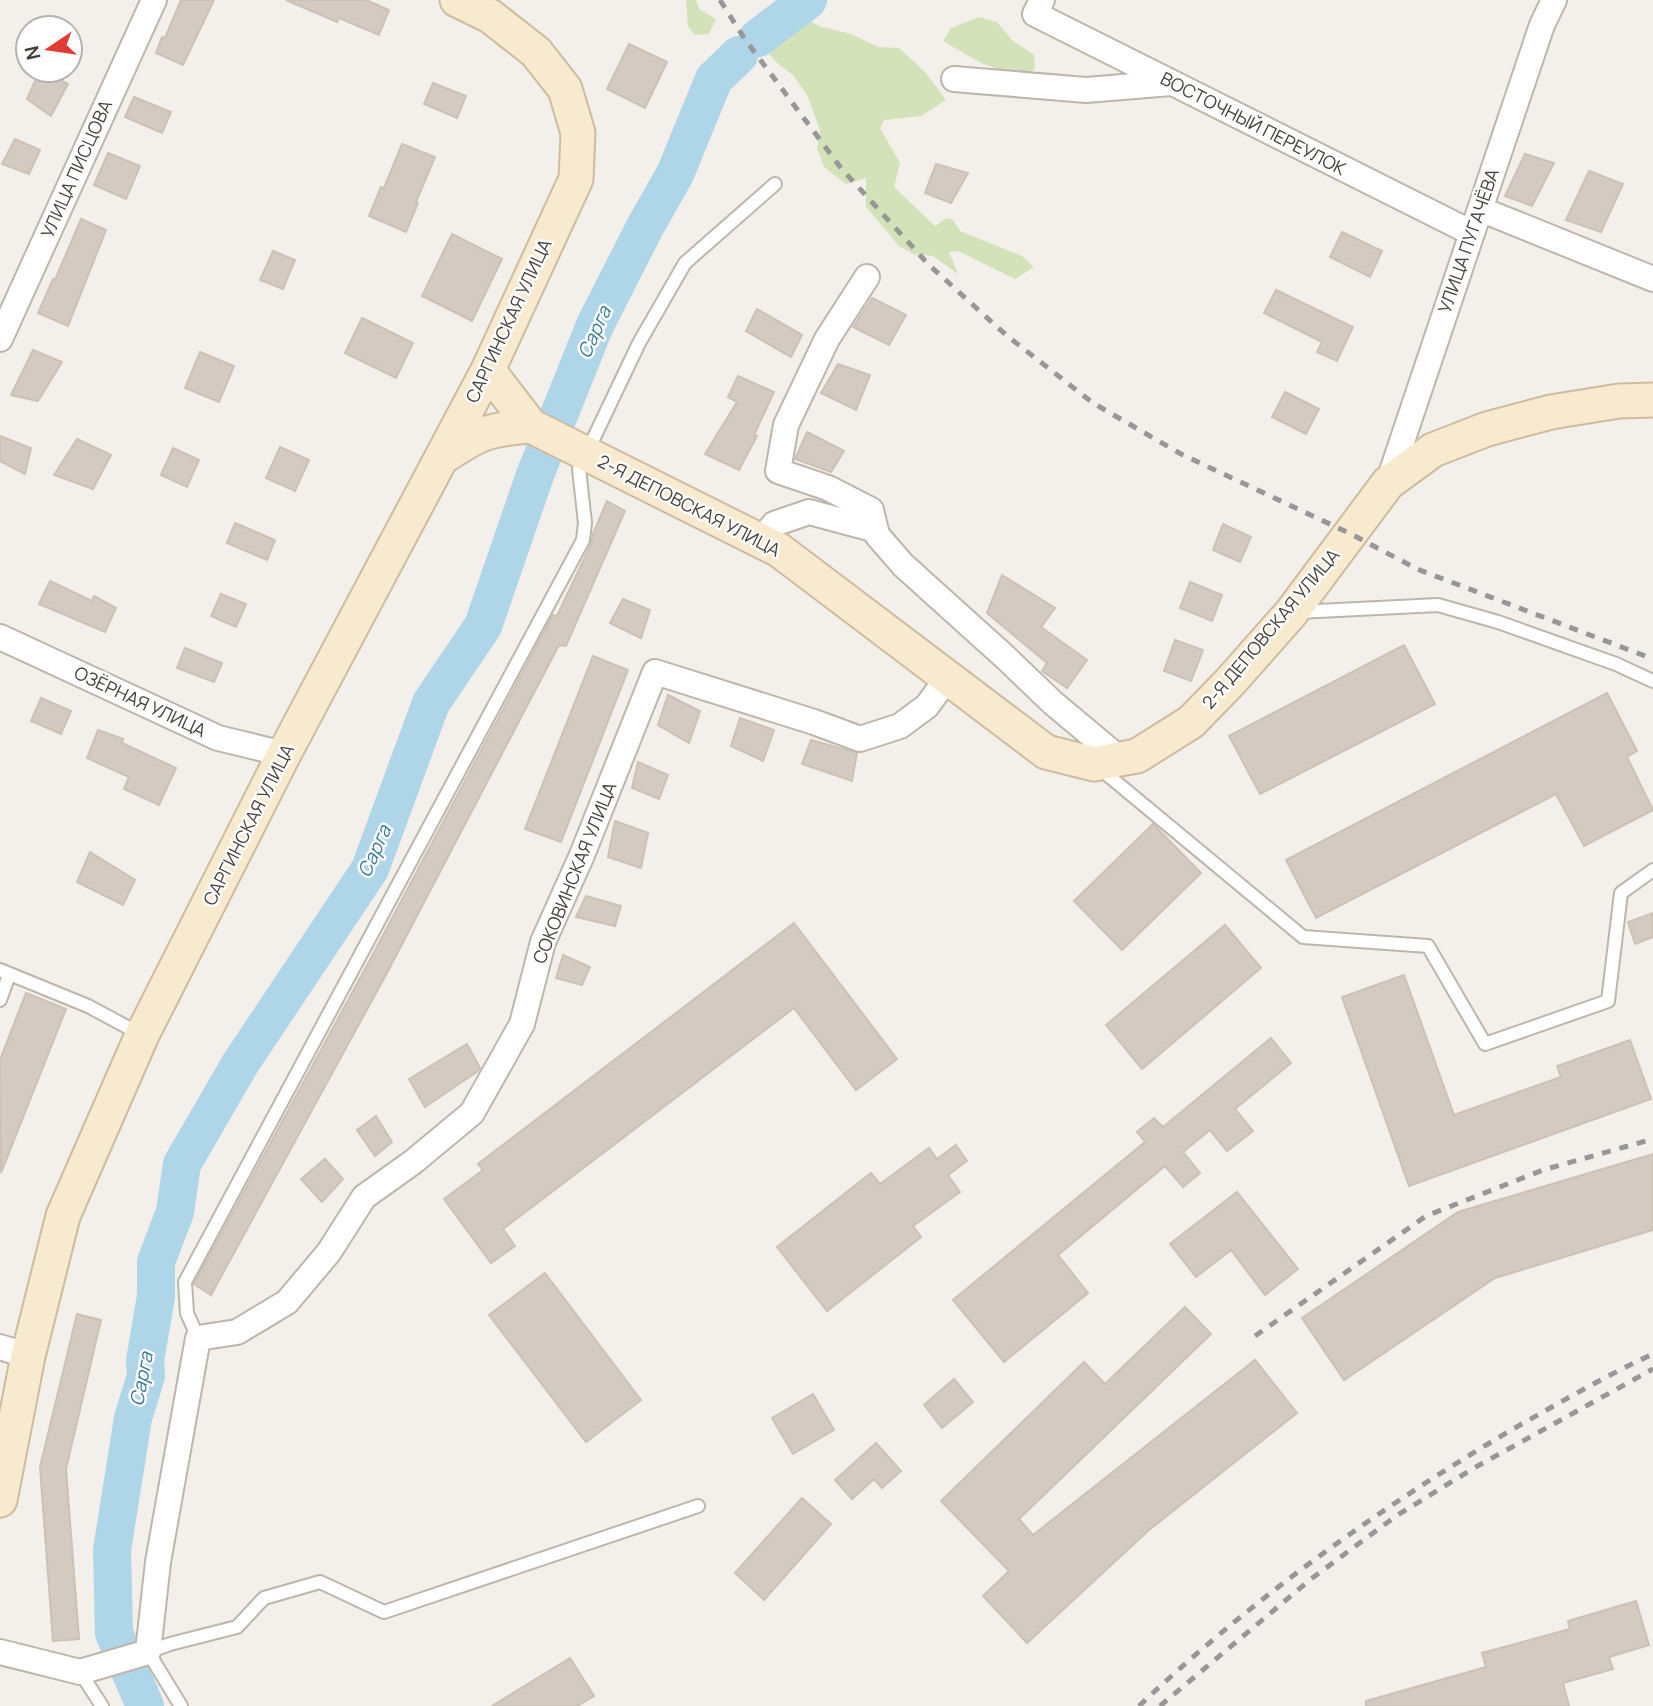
<svg xmlns="http://www.w3.org/2000/svg" width="1653" height="1706" viewBox="0 0 1653 1706" font-family="Manrope,sans-serif">
	<style>
		.green { fill: #d3e2b8 }
		.lines { fill: none; stroke-linecap: round; stroke-linejoin: round }
		.river { stroke: #aed6e8; stroke-width: 38 }
		.building { fill: #d3cac1; stroke: #cdc1b5; stroke-width: 2 }
		.lane-casing { stroke: #bdb6ad; stroke-width: 16 }
		.street-casing { stroke: #bdb6ad; stroke-width: 28 }
		.secondary-casing { stroke: #cdbc9f; stroke-width: 37 }
		.lane { stroke: #fff; stroke-width: 12 }
		.street { stroke: #fff; stroke-width: 24 }
		.secondary { stroke: #f8eacf; stroke-width: 33 }
		.rail { stroke: #979797; stroke-width: 5; stroke-dasharray: 9 9; stroke-linecap: butt }
		.labels { text-anchor: middle; stroke-width: 5; stroke-linejoin: round; paint-order: stroke }
		.street-label { font-size: 18px; fill: #463f39; stroke: #fff }
		.water-label { font-size: 19px; font-style: italic; fill: #3a7996; stroke: #fff }
	</style>
	<rect width="100%" height="100%" fill="#f3efea"/>
	<path class="green" d="M 686,0 L 696,0 L 699,9 L 716,19 L 709,34 L 695,35 L 688,27 Z
		M 787,7 L 819,26 L 851,34 L 878,47 L 899,48 L 925,72 L 946,100 L 921,116 L 884,120 L 880,128 L 900,163 L 894,187 L 935,226 L 947,218 L 953,220 L 960,231 L 1022,256 L 1034,267 L 1015,279 L 958,251 L 949,252 L 958,274 L 933,256 L 913,254 L 899,246 L 866,207 L 866,178 L 846,184 L 824,167 L 817,148 L 820,130 L 807,95 L 793,75 L 777,63 L 760,43 L 760,32 Z
		M 979,17 L 997,22 L 1013,41 L 1034,55 L 1035,68 L 1024,78 L 981,63 L 943,41 L 951,28 Z"/>
	<g class="lines">
		<path class="river" d="M 758,38 L 808,0
			M 145,1706 L 114,1633 L 112,1550 L 133,1418 L 146,1376 L 145,1361 L 156,1296 L 156,1262 L 175,1212 L 182,1164 L 240,1064 L 370,869 L 431,703 L 483,626 L 535,475 L 595,325 L 646,225 L 675,174 L 714,79 L 739,55"/>
	</g>
	<path class="building" d="M 181,0 L 214,0 L 183,65 L 156,53 L 162,37 L 165,38 Z
		M 286,0 L 366,0 L 389,10 L 379,35 L 339,18 L 337,22 Z
		M 629,44 L 667,62 L 645,108 L 607,89 Z
		M 40,70 L 68,84 L 51,116 L 27,99 Z
		M 433,83 L 466,96 L 457,118 L 424,104 Z
		M 134,97 L 171,112 L 162,133 L 125,117 Z
		M 15,139 L 40,150 L 29,174 L 2,164 Z
		M 402,144 L 435,157 L 416,202 L 418,203 L 406,232 L 369,216 L 381,187 L 384,188 Z
		M 108,153 L 140,166 L 126,199 L 94,185 Z
		M 1525,154 L 1554,163 L 1532,206 L 1505,196 Z
		M 936,164 L 968,173 L 951,203 L 925,193 Z
		M 1589,171 L 1623,184 L 1601,232 L 1566,220 Z
		M 81,219 L 106,230 L 68,326 L 38,313 L 53,279 L 55,280 Z
		M 1342,232 L 1382,251 L 1370,277 L 1330,257 Z
		M 452,234 L 502,259 L 472,321 L 422,296 Z
		M 273,251 L 295,260 L 283,289 L 260,280 Z
		M 1276,290 L 1353,327 L 1337,361 L 1317,352 L 1322,342 L 1264,313 Z
		M 872,298 L 906,315 L 889,345 L 853,327 Z
		M 757,309 L 802,335 L 791,357 L 746,331 Z
		M 362,318 L 413,343 L 396,378 L 345,353 Z
		M 33,350 L 62,362 L 38,401 L 11,395 Z
		M 200,352 L 234,366 L 219,402 L 185,388 Z
		M 838,364 L 870,375 L 856,410 L 821,393 Z
		M 738,376 L 774,392 L 754,435 L 757,436 L 739,470 L 705,454 L 737,402 L 728,397 Z
		M 1285,392 L 1319,409 L 1306,434 L 1272,417 Z
		M 807,432 L 844,451 L 831,472 L 795,459 Z
		M 0,436 L 31,448 L 25,474 L 0,461 Z
		M 77,439 L 111,455 L 93,489 L 54,475 Z
		M 280,447 L 309,460 L 295,491 L 266,478 Z
		M 173,448 L 199,460 L 187,487 L 161,475 Z
		M 607,501 L 625,511 L 566,646 L 559,645 L 388,971 L 211,1295 L 194,1284 L 372,956 L 553,615 L 557,616 L 591,544 L 593,534 Z
		M 235,523 L 275,540 L 267,560 L 227,543 Z
		M 1223,524 L 1251,537 L 1240,562 L 1213,550 Z
		M 1002,575 L 1055,608 L 1041,627 L 1087,660 L 1067,688 L 1042,671 L 1047,663 L 987,613 Z
		M 50,581 L 92,601 L 94,596 L 116,608 L 105,632 L 39,604 Z
		M 1190,582 L 1222,595 L 1212,621 L 1180,608 Z
		M 221,594 L 246,604 L 236,627 L 211,616 Z
		M 623,599 L 650,610 L 641,638 L 610,623 Z
		M 1175,640 L 1203,650 L 1191,681 L 1164,671 Z
		M 1404,645 L 1435,704 L 1260,794 L 1229,736 Z
		M 185,648 L 222,663 L 214,682 L 177,668 Z
		M 593,656 L 628,670 L 561,842 L 525,829 Z
		M 1607,693 L 1637,751 L 1627,757 L 1653,810 L 1584,846 L 1556,794 L 1316,918 L 1286,860 Z
		M 668,695 L 700,711 L 689,743 L 658,725 Z
		M 41,698 L 71,711 L 61,734 L 31,721 Z
		M 740,718 L 774,730 L 763,761 L 731,746 Z
		M 98,730 L 123,739 L 122,743 L 176,768 L 159,805 L 124,789 L 129,777 L 87,758 Z
		M 811,740 L 857,753 L 852,781 L 802,764 Z
		M 638,762 L 668,775 L 659,799 L 632,788 Z
		M 615,821 L 648,833 L 641,868 L 608,857 Z
		M 1153,824 L 1201,873 L 1122,950 L 1074,901 Z
		M 90,852 L 135,880 L 123,905 L 77,882 Z
		M 586,896 L 621,906 L 615,926 L 576,917 Z
		M 1653,913 L 1653,937 L 1635,944 L 1628,922 Z
		M 794,923 L 897,1059 L 856,1090 L 794,1008 L 503,1229 L 515,1246 L 491,1263 L 444,1199 L 483,1170 L 478,1164 Z
		M 1225,925 L 1261,968 L 1142,1069 L 1106,1025 Z
		M 563,955 L 590,967 L 582,985 L 556,978 Z
		M 1404,975 L 1454,1115 L 1561,1077 L 1557,1066 L 1630,1040 L 1651,1099 L 1409,1186 L 1342,997 Z
		M 26,993 L 66,1009 L 1,1173 L 0,1060 Z
		M 1271,1038 L 1291,1063 L 1235,1109 L 1253,1131 L 1227,1151 L 1210,1130 L 1183,1152 L 1200,1173 L 1183,1187 L 1165,1166 L 1058,1255 L 1088,1293 L 1004,1362 L 953,1300 L 1145,1142 L 1137,1132 L 1154,1118 L 1163,1127 Z
		M 467,1044 L 480,1068 L 478,1071 L 425,1107 L 409,1079 Z
		M 376,1116 L 392,1142 L 375,1156 L 357,1130 Z
		M 956,1145 L 967,1161 L 948,1175 L 960,1192 L 913,1226 L 921,1237 L 827,1311 L 777,1247 L 871,1173 L 880,1184 L 929,1148 L 937,1159 Z
		M 1653,1154 L 1653,1230 L 1495,1278 L 1344,1380 L 1302,1318 L 1458,1212 Z
		M 325,1159 L 343,1179 L 322,1202 L 301,1179 Z
		M 1237,1192 L 1298,1269 L 1265,1295 L 1231,1250 L 1196,1277 L 1170,1244 Z
		M 545,1273 L 641,1400 L 586,1442 L 489,1315 Z
		M 1185,1307 L 1211,1334 L 1019,1519 L 1033,1535 L 1255,1360 L 1297,1413 L 1149,1530 L 1027,1643 L 983,1596 L 1009,1571 L 941,1501 L 1084,1362 L 1105,1384 Z
		M 77,1314 L 101,1320 L 66,1469 L 79,1639 L 53,1641 L 40,1467 Z
		M 954,1379 L 973,1402 L 942,1428 L 924,1405 Z
		M 813,1394 L 834,1430 L 793,1454 L 772,1418 Z
		M 876,1443 L 901,1471 L 882,1488 L 874,1479 L 852,1499 L 835,1480 Z
		M 802,1498 L 831,1524 L 764,1600 L 735,1573 Z
		M 1636,1601 L 1649,1645 L 1609,1657 L 1613,1669 L 1563,1683 L 1569,1706 L 1366,1706 L 1366,1701 L 1486,1667 L 1482,1653 L 1570,1629 L 1568,1621 Z
		M 570,1658 L 594,1696 L 577,1706 L 492,1706 Z"/>
	<g class="lines">
		<defs>
			<path id="lane" d="M 1298,612 L 1438,605 L 1498,622 L 1616,664 L 1653,681
				M 1098,767 L 1303,937 L 1428,946 L 1485,1044 L 1608,1001 L 1621,893 L 1653,870
				M 0,970 L 88,1006 L 142,1035
				M 0,1000 L 9,975
				M 198,1338 L 187,1313 L 185,1282 L 583,540 L 585,523 L 579,469 L 639,343 L 685,263 L 775,184
				M 80,1672 L 102,1706
				M 181,1706 L 148,1652 L 170,1644 L 237,1627 L 264,1598 L 320,1582 L 384,1612 L 698,1506"/>
			<path id="street" d="M 1042,0 L 1035,14 L 1472,233
				M 954,79 L 1086,90 L 1171,83
				M 1480,209 L 1653,279
				M 867,277 L 827,339 L 786,425 L 778,471 L 828,488 L 871,510 L 877,535 L 903,565 L 1005,657 L 1053,703 L 1120,759
				M 0,339 L 154,0
				M 1388,483 L 1542,25 L 1554,0
				M 761,541 L 774,524 L 809,512 L 876,530
				M 0,637 L 218,738 L 284,754
				M 0,1347 L 28,1356
				M 0,1652 L 80,1672 L 148,1652 L 158,1562 L 198,1338 L 237,1332 L 287,1302 L 329,1252 L 364,1197 L 413,1162 L 472,1113 L 522,1024 L 543,942 L 582,855 L 655,672 L 814,722 L 860,739 L 900,726 L 927,706 L 948,677"/>
			<path id="secondary" d="M 488,370 L 531,426 L 779,550 L 1046,752 L 1094,764 L 1120,759 L 1137,756 L 1191,722 L 1230,682 L 1291,613 L 1388,483 L 1433,450 L 1487,429 L 1551,412 L 1619,401 L 1653,400
				M 443,457 C 479,433 488,429 531,426
				M 0,1500 L 28,1356 L 63,1216 L 142,1035 L 284,754 L 488,370 L 576,179 L 578,133 L 565,89 L 536,52 L 490,16 L 457,0"/>
		</defs>
		<use href="#lane" class="lane-casing"/>
		<use href="#street" class="street-casing"/>
		<use href="#secondary" class="secondary-casing"/>
		<use href="#lane" class="lane"/>
		<use href="#street" class="street"/>
		<use href="#secondary" class="secondary"/>
		<path class="rail" d="M 720,0 L 744,38 L 841,168 L 928,264 L 1006,335 L 1093,403 L 1181,454 L 1351,534 L 1417,569 L 1653,659
			M 1255,1336 L 1426,1216 L 1543,1170 L 1653,1139
			M 1139,1706 C 1252,1599 1379,1508 1513,1429 C 1559,1403 1605,1376 1653,1354
			M 1160,1706 L 1311,1579 L 1396,1516 L 1474,1468 L 1653,1369"/>
	</g>
	<g class="labels">
		<g class="street-label">
			<text transform="translate(1253 124) rotate(27)" y="6">ВОСТОЧНЫЙ ПЕРЕУЛОК</text>
			<text transform="translate(77 169) rotate(-66)" y="6">УЛИЦА ПИСЦОВА</text>
			<text transform="translate(1469 241) rotate(-71)" y="6">УЛИЦА ПУГАЧЁВА</text>
			<text transform="translate(509 321) rotate(-65)" y="6">САРГИНСКАЯ УЛИЦА</text>
			<text transform="translate(689 506) rotate(27)" y="6">2-Я ДЕПОВСКАЯ УЛИЦА</text>
			<text transform="translate(1271 629) rotate(-50)" y="6">2-Я ДЕПОВСКАЯ УЛИЦА</text>
			<text transform="translate(140 702) rotate(25)" y="6">ОЗЁРНАЯ УЛИЦА</text>
			<text transform="translate(249 825) rotate(-63)" y="6">САРГИНСКАЯ УЛИЦА</text>
			<text transform="translate(575 873) rotate(-68)" y="6">СОКОВИНСКАЯ УЛИЦА</text>
		</g>
		<g class="water-label">
			<text transform="translate(594 332) rotate(-66)" y="7">Сарга</text>
			<text transform="translate(374 851) rotate(-66)" y="7">Сарга</text>
			<text transform="translate(141 1379) rotate(-79)" y="7">Сарга</text>
		</g>
	</g>
	<g transform="translate(49 49) rotate(257)"><circle r="33" fill="#ffffff" stroke="#b5b2b0" stroke-width="2"/>
	<path d="M0-5L12 26L0 18L-12 26Z" fill="#e03c34"/>
	<text y="-10" font-size="19" font-weight="bold" text-anchor="middle" fill="#463f39">N</text>
	</g>
</svg>
